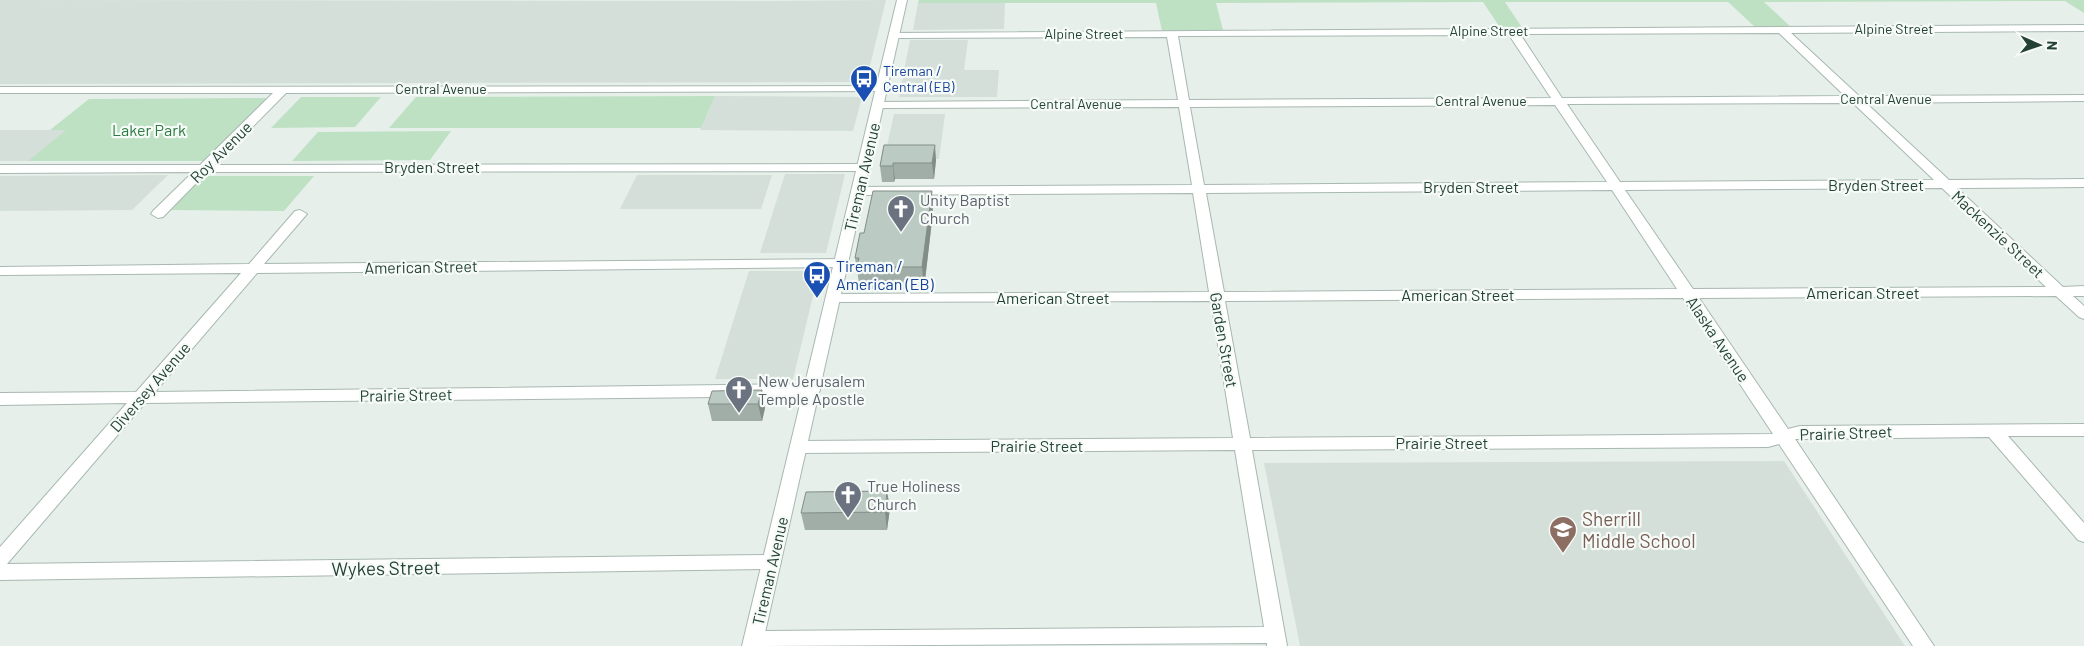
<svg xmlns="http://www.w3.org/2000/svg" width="2084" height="646" viewBox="0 0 2084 646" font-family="Barlow,sans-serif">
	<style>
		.built { fill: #d4dfd9 }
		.green { fill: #bee1c4 }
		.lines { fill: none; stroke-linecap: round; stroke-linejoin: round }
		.minor-casing { stroke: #a8b8b1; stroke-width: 2 }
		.tertiary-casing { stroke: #a8b8b1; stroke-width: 2 }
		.minor { fill: #fff; fill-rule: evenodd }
		.tertiary { fill: #fff; fill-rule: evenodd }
		.wall { fill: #a1aea8 }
		.shaded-wall { fill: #838d88 }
		.building { fill: #bbcac3; stroke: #838d88 }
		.labels { text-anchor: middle; stroke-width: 4.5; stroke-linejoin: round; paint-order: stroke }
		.far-street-label { font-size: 14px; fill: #234237; stroke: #f7fbf8 }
		.far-transit-label { font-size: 14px; fill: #164399; stroke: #f7fbf8; text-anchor: start }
		.park-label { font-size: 16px; fill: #2b7b43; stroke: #f7fbf8 }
		.street-label { font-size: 16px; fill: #234237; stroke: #f7fbf8 }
		.worship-label { font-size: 16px; fill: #5b616d; stroke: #f7fbf8; text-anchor: start }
		.transit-label { font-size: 16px; fill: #164399; stroke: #f7fbf8; text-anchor: start }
		.near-education-label { font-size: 19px; fill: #785e54; stroke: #f7fbf8; text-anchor: start }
		.near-street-label { font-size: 19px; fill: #234237; stroke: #f7fbf8 }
	</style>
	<rect width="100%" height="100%" fill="#e6efea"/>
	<path class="built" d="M 0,0 L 768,1 L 886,0 L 866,82 L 0,84 Z
		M 918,3 L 1005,3 L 1004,29 L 913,30 Z
		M 910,40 L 968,40 L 964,70 L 999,70 L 997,97 L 899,97 Z
		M 715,96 L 862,97 L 853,131 L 700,130 Z
		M 894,114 L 945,114 L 939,159 L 884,159 Z
		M 0,130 L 67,130 L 28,161 L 0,161 Z
		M 785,174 L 845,174 L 826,253 L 760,253 Z
		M 168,175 L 132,210 L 0,211 L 0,176 Z
		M 637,175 L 772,175 L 761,209 L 620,209 Z
		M 749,271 L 819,271 L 793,379 L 715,379 Z
		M 1784,461 L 1905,646 L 1300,646 L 1264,463 Z"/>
	<path class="green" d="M 919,0 L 2084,0 L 2084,13 L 2065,1 L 1764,2 L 1791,27 L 1755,27 L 1728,2 L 1505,2 L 1523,29 L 1501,29 L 1483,2 L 1216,3 L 1223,30 L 1162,31 L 1156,3 L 918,3 Z
		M 715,96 L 701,128 L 389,128 L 416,97 Z
		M 301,97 L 381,97 L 355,127 L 271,128 Z
		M 270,98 L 205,161 L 28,161 L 66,130 L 50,130 L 89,99 Z
		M 451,131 L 430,160 L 292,161 L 318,132 Z
		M 203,176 L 314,176 L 284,211 L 169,210 Z"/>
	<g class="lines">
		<defs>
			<path id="minor" d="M 2084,25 L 2084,31 L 1791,33 L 1859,96 L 2084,95 L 2084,101 L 1866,103 L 1949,180 L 2084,179 L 2084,187 L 1957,188 L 2063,287 L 2084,286 L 2084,296 L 2073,296 L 2084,306 L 2084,319 L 2079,317 L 2056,296 L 1699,298 L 1788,429 L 1800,426 L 2084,424 L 2084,436 L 2008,436 L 2084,523 L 2084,542 L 2078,540 L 1989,437 L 1795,439 L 1934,646 L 1913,646 L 1779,444 L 1768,447 L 1252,450 L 1287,646 L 1267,646 L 1267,643 L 750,646 L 744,639 L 747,633 L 754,631 L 1264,627 L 1235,450 L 799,453 L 793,451 L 791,447 L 793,443 L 799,441 L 1233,438 L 1211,301 L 828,302 L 826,299 L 828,296 L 833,294 L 1209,292 L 1193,193 L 858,195 L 852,191 L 858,187 L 1192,185 L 1179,107 L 878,108 L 872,105 L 878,102 L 1178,100 L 1167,37 L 894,38 L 889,35 L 890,33 ZM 1779,33 L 1845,96 L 1562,98 L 1520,34 ZM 1509,35 L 1551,98 L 1189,100 L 1178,36 ZM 1853,103 L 1934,180 L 1620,182 L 1567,104 ZM 1555,105 L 1607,182 L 1204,185 L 1190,107 ZM 1942,188 L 2046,287 L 1693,289 L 1625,190 ZM 1612,190 L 1677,289 L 1224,292 L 1206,193 ZM 1683,298 L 1773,434 L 1250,438 L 1225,301 Z
				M 882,86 L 888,89 L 886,91 L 286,93 L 215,165 L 868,164 L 870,167 L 864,171 L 207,172 L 163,217 L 158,218 L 151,214 L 153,211 L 193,172 L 0,173 L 0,165 L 200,165 L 273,93 L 0,93 L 0,87 Z
				M 300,210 L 307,214 L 264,264 L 842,259 L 849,263 L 842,267 L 257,273 L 155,392 L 812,384 L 818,386 L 820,390 L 818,394 L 812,396 L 145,403 L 7,564 L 772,555 L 779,557 L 781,562 L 779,567 L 772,569 L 0,580 L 0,547 L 127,403 L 0,405 L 0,393 L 136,392 L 241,273 L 0,275 L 0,267 L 249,264 L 295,211 Z"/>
			<path id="tertiary" d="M 897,0 L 907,0 L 762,646 L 742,646 Z"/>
		</defs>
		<use href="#minor" class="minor-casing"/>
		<use href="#tertiary" class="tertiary-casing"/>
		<use href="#minor" class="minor"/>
		<use href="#tertiary" class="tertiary"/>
	</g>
	<path class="wall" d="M 884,145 L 936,160 L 934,179 L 895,179 L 894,182 L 882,182 L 880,166 Z
		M 933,212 L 924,289 L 860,289 L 855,258 L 864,233 Z
		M 762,390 L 765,408 L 762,421 L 712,421 L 708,404 Z
		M 890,508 L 887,530 L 805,530 L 801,513 Z"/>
	<path class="shaded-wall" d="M 935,145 L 936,160 L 934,179 L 932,163 Z
		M 893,163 L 895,179 L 894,182 L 893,166 Z
		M 932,191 L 933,212 L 924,289 L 922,267 Z
		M 762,390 L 765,408 L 762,421 L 758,404 Z
		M 887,491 L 890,508 L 887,530 L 885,512 Z"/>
	<path class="building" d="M 884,145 L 935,145 L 932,163 L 893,163 L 893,166 L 880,166 Z
		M 873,191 L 932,191 L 922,267 L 857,267 L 859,258 L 855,258 L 860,233 L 864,233 Z
		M 762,390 L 758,404 L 708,404 L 712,391 Z
		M 887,491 L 885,512 L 801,513 L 806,492 Z"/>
	<defs>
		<symbol id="bus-pin" viewBox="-11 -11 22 30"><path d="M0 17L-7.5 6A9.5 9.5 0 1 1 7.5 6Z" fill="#1a4fb4" stroke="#f7fbf8"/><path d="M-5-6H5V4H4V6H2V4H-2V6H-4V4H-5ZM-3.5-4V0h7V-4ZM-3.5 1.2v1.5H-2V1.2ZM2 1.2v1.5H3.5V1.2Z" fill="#fff"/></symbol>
		<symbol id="church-pin" viewBox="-11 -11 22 30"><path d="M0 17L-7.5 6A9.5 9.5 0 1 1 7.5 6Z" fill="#6b7280" stroke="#f7fbf8"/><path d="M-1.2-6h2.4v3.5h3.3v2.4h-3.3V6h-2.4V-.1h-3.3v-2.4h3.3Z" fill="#fff"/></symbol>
		<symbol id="school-pin" viewBox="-11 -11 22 30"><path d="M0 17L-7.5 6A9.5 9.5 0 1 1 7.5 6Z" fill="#8d6e63" stroke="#f7fbf8"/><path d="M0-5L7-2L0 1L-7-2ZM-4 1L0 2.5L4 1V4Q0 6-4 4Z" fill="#fff"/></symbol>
	</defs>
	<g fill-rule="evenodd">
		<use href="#bus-pin" x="848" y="63" width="32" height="43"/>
		<use href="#church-pin" x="885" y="193" width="32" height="43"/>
		<use href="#bus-pin" x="801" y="259" width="32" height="43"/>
		<use href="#church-pin" x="723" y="374" width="32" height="43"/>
		<use href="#church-pin" x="832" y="479" width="32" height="43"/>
		<use href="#school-pin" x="1547" y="514" width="32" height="43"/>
	</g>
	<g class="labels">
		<g class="far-street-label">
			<text x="1894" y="34">Alpine Street</text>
			<text x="1489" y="36">Alpine Street</text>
			<text x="1084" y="39">Alpine Street</text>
			<text x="441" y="94">Central Avenue</text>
			<text x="1886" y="104">Central Avenue</text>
			<text x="1481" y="106">Central Avenue</text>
			<text x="1076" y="109">Central Avenue</text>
		</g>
		<g class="far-transit-label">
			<text x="883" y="76">Tireman /<tspan x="883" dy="16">Central (EB)</tspan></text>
		</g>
		<g class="park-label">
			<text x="149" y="136">Laker Park</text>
		</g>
		<g class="street-label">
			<text transform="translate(221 152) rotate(-45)" y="6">Roy Avenue</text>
			<text x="432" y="173">Bryden Street</text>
			<text transform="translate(862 177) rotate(-77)" y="6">Tireman Avenue</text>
			<text x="1876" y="191">Bryden Street</text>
			<text x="1471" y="193">Bryden Street</text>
			<text transform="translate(1998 234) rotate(43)" y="6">Mackenzie Street</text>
			<text transform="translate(421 267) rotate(-1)" y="6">American Street</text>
			<text x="1863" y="299">American Street</text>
			<text x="1458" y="301">American Street</text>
			<text x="1053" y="304">American Street</text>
			<text transform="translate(1718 339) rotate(56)" y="6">Alaska Avenue</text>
			<text transform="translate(1224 340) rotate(80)" y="6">Garden Street</text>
			<text transform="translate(150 387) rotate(-49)" y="6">Diversey Avenue</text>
			<text transform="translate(406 395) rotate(-1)" y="6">Prairie Street</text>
			<text transform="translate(1846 433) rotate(-2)" y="6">Prairie Street</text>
			<text x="1442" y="449">Prairie Street</text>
			<text x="1037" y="452">Prairie Street</text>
			<text transform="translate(770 571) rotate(-77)" y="6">Tireman Avenue</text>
		</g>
		<g class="worship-label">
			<text x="920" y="206">Unity Baptist<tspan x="920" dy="18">Church</tspan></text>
			<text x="758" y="387">New Jerusalem<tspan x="758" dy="18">Temple Apostle</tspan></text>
			<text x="867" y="492">True Holiness<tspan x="867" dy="18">Church</tspan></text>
		</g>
		<g class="transit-label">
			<text x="836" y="272">Tireman /<tspan x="836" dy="18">American (EB)</tspan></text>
		</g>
		<g class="near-education-label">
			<text x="1582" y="526">Sherrill<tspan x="1582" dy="22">Middle School</tspan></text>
		</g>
		<g class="near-street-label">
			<text transform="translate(386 568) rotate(-1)" y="7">Wykes Street</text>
		</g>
	</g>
	<g transform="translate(2039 45) rotate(92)" stroke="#f7fbf8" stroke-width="4" paint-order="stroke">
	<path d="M0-4L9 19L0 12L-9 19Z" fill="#234237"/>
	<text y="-8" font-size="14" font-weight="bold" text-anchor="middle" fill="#234237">N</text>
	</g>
</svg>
